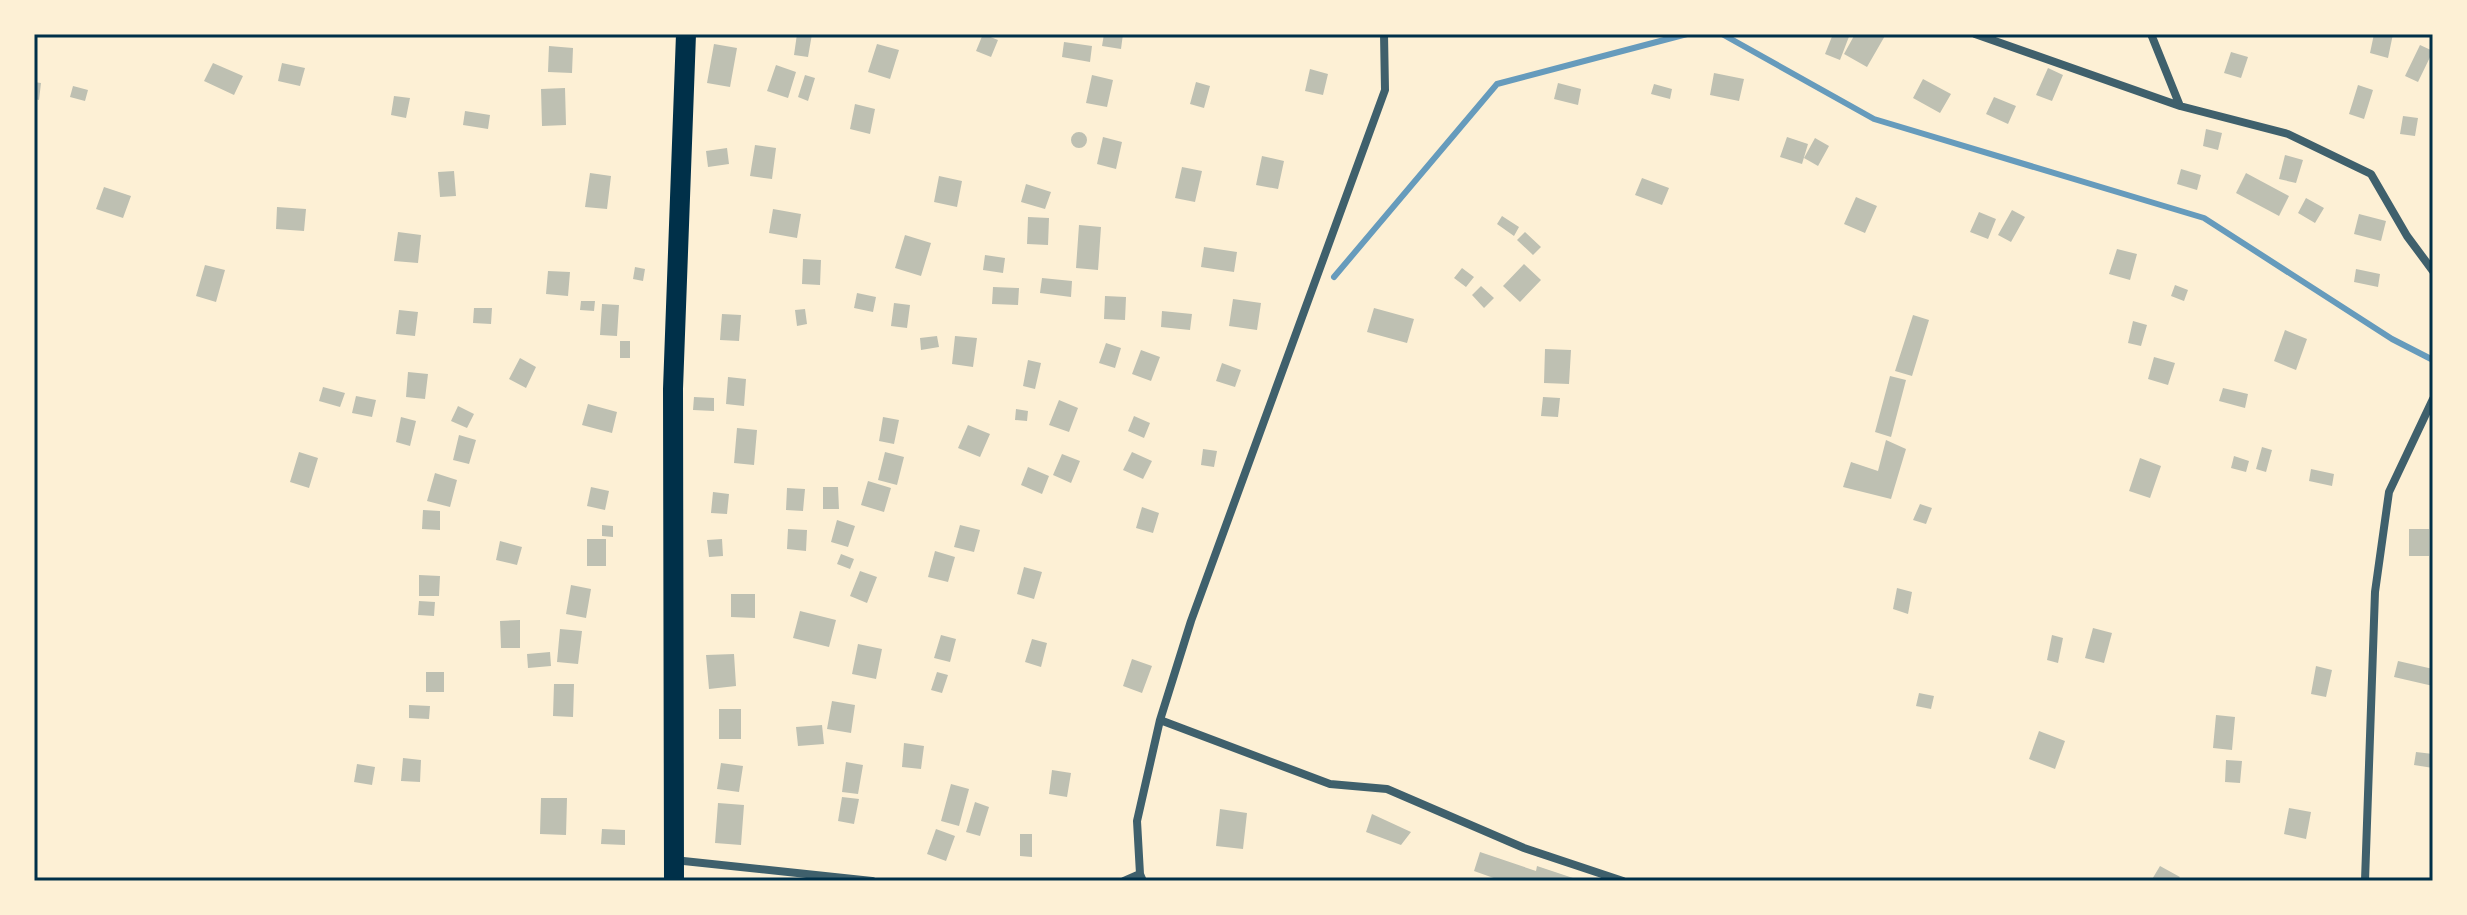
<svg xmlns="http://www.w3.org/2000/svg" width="2467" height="915" viewBox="0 0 2467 915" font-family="Lato,sans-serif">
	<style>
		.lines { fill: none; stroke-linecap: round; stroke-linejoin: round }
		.stream { stroke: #669bbc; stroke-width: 6 }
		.building { fill: #bec0b2 }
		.minor { stroke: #3f606c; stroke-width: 8 }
		.primary { stroke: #003049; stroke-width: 20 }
		.neatline { fill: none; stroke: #003049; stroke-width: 3 }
	</style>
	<rect width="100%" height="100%" fill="#fdf0d5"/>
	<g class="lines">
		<path class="stream" d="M 1722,34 L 1874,119 L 2204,218 L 2392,339 L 2433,360
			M 1334,277 L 1497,84 L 1687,34"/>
	</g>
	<path class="building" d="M 797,34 L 812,34 L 808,57 L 794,55 Z
		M 983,34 L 998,40 L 991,57 L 976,51 Z
		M 1104,34 L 1123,34 L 1121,49 L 1102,46 Z
		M 1833,34 L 1850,34 L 1840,60 L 1825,54 Z
		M 1855,34 L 1886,34 L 1867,67 L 1844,54 Z
		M 2374,34 L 2393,34 L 2388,58 L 2370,53 Z
		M 1064,42 L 1092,46 L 1090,62 L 1062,57 Z
		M 714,44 L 737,48 L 730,87 L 707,83 Z
		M 877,44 L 899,50 L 890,79 L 868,72 Z
		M 2420,45 L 2433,51 L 2418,82 L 2405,76 Z
		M 549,46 L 573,48 L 572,73 L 548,72 Z
		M 2231,52 L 2248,57 L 2241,78 L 2224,73 Z
		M 213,63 L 243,76 L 234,95 L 204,81 Z
		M 282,63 L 305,68 L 300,86 L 278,81 Z
		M 776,65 L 796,72 L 788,98 L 767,91 Z
		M 2048,68 L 2063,75 L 2052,101 L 2036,95 Z
		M 1310,69 L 1328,74 L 1323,95 L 1305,91 Z
		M 1714,73 L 1744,79 L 1739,101 L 1710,95 Z
		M 805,75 L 815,78 L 808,101 L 798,97 Z
		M 1092,75 L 1113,80 L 1107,107 L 1086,103 Z
		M 1923,79 L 1951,94 L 1940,113 L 1913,98 Z
		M 34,82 L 41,83 L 39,100 L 34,99 Z
		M 1196,82 L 1210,86 L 1204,108 L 1190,104 Z
		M 1558,83 L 1581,89 L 1578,105 L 1554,99 Z
		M 1654,84 L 1672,89 L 1670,99 L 1651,94 Z
		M 2358,85 L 2373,90 L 2364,119 L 2349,114 Z
		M 73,86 L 88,90 L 85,101 L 70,97 Z
		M 565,88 L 566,125 L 542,126 L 541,89 Z
		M 394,96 L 410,98 L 406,118 L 391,115 Z
		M 1994,97 L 2016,106 L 2008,124 L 1986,114 Z
		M 855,104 L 875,109 L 870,134 L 850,129 Z
		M 465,111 L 490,115 L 488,129 L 463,125 Z
		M 2403,116 L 2418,118 L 2415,136 L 2400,134 Z
		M 2206,129 L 2222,133 L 2218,150 L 2203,146 Z
		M1071 140a8 8 0 1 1 16 0a8 8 0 1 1-16 0Z
		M 1103,137 L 1122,142 L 1116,169 L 1097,164 Z
		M 1787,137 L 1808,144 L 1802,164 L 1780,157 Z
		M 1815,138 L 1829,146 L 1818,166 L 1804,158 Z
		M 755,145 L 776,148 L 772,179 L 750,176 Z
		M 727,148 L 729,164 L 708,167 L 706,151 Z
		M 2285,155 L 2303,160 L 2296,183 L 2279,179 Z
		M 1262,156 L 1284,161 L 1278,189 L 1256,185 Z
		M 1182,167 L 1202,171 L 1195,202 L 1175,198 Z
		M 2181,169 L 2201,175 L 2197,190 L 2177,184 Z
		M 454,171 L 456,196 L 440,197 L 438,172 Z
		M 590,173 L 611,176 L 607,209 L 585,207 Z
		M 2246,173 L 2289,196 L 2279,216 L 2236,193 Z
		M 939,176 L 962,181 L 957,207 L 934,202 Z
		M 1642,178 L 1669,188 L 1662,205 L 1635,195 Z
		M 1026,184 L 1051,192 L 1045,209 L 1021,202 Z
		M 104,187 L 131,196 L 123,218 L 96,209 Z
		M 1856,197 L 1877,206 L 1865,233 L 1844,224 Z
		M 2306,198 L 2324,208 L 2315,223 L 2298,213 Z
		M 277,207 L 306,209 L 304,231 L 276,229 Z
		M 773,209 L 801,214 L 797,238 L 769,233 Z
		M 2012,210 L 2025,217 L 2011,242 L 1998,235 Z
		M 1979,212 L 1996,219 L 1988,239 L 1970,232 Z
		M 2359,214 L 2386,221 L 2381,241 L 2354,234 Z
		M 1502,216 L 1519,227 L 1514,236 L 1497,224 Z
		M 1028,217 L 1049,218 L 1048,245 L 1027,244 Z
		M 1079,225 L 1101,227 L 1098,270 L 1076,268 Z
		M 398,232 L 421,235 L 418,263 L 394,261 Z
		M 1525,232 L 1541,247 L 1533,255 L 1517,240 Z
		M 905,235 L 931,243 L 921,276 L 895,268 Z
		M 1204,247 L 1237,252 L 1234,272 L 1201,267 Z
		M 2117,249 L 2137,254 L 2130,280 L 2109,274 Z
		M 985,255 L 1005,258 L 1003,273 L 983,270 Z
		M 803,259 L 821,260 L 820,285 L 802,284 Z
		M 1524,264 L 1541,280 L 1520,302 L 1503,286 Z
		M 205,265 L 225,270 L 216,302 L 196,296 Z
		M 635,267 L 645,269 L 643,281 L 633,279 Z
		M 1462,268 L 1474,277 L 1466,287 L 1454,278 Z
		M 2356,269 L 2380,274 L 2378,287 L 2354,282 Z
		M 548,271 L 570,272 L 568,296 L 546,294 Z
		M 1042,278 L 1072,281 L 1071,297 L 1040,293 Z
		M 2175,285 L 2188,290 L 2184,301 L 2171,296 Z
		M 1481,286 L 1494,298 L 1484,308 L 1472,295 Z
		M 993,287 L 1019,288 L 1018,305 L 992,304 Z
		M 857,293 L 876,297 L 873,312 L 854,308 Z
		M 1105,296 L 1126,297 L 1125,320 L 1104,319 Z
		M 1233,299 L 1261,303 L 1257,330 L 1229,326 Z
		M 581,301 L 595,301 L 594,311 L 580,310 Z
		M 894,303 L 910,305 L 907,328 L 891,326 Z
		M 602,304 L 619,305 L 617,336 L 600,335 Z
		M 474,308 L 492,308 L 491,324 L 473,323 Z
		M 1374,308 L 1414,319 L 1407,343 L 1367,332 Z
		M 805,309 L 807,324 L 797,326 L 795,310 Z
		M 399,310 L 418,312 L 415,336 L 396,334 Z
		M 1162,311 L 1192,314 L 1190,330 L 1161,327 Z
		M 722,314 L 741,315 L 739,341 L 720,340 Z
		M 1913,315 L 1929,320 L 1912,376 L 1895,371 Z
		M 2133,321 L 2147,325 L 2141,346 L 2128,343 Z
		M 2285,330 L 2307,339 L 2296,370 L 2274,361 Z
		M 937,336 L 939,347 L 921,350 L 920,338 Z
		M 955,336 L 977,338 L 973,367 L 952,364 Z
		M 620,341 L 630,341 L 630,358 L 620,358 Z
		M 1106,343 L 1121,348 L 1115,368 L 1099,363 Z
		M 1545,349 L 1571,350 L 1569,384 L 1544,383 Z
		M 1141,350 L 1160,357 L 1151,381 L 1132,374 Z
		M 2154,357 L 2175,363 L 2168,385 L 2148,379 Z
		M 520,358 L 536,367 L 526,388 L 509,379 Z
		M 1028,360 L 1041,363 L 1035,389 L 1023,386 Z
		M 1222,363 L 1241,370 L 1235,387 L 1216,381 Z
		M 408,372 L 428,374 L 425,399 L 406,397 Z
		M 1890,376 L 1906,380 L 1891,437 L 1875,432 Z
		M 728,377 L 746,379 L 744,406 L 726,404 Z
		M 323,387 L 345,393 L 340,407 L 319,401 Z
		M 2223,388 L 2248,394 L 2245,408 L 2219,401 Z
		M 356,396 L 376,400 L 372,417 L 352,413 Z
		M 694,397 L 714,398 L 714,411 L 693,410 Z
		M 1543,397 L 1560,398 L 1558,417 L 1541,416 Z
		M 1059,400 L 1078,408 L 1069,432 L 1049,425 Z
		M 588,404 L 617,412 L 612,433 L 582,425 Z
		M 458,406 L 474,414 L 467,428 L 451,421 Z
		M 1016,409 L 1028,411 L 1027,421 L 1015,420 Z
		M 1134,416 L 1150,423 L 1144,438 L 1128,431 Z
		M 401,417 L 416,421 L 410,446 L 396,442 Z
		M 883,417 L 899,420 L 894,444 L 879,441 Z
		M 968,425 L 990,434 L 980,457 L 958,448 Z
		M 737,428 L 757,430 L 754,465 L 734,463 Z
		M 459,435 L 476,440 L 469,464 L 453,460 Z
		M 1886,440 L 1906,449 L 1891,499 L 1843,487 L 1851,462 L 1878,471 Z
		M 2262,447 L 2272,450 L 2266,472 L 2256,469 Z
		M 1203,449 L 1217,451 L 1214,467 L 1201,465 Z
		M 299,452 L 318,458 L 309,488 L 290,482 Z
		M 885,452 L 904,457 L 897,485 L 878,480 Z
		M 1132,452 L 1152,461 L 1143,479 L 1123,470 Z
		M 1062,454 L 1080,461 L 1071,483 L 1053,475 Z
		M 2234,456 L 2249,461 L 2246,472 L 2231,468 Z
		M 2140,458 L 2161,466 L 2150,498 L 2129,491 Z
		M 1028,467 L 1049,476 L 1042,494 L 1021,485 Z
		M 2311,469 L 2334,474 L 2332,486 L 2309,481 Z
		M 435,473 L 457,480 L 450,507 L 427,501 Z
		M 868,481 L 891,488 L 884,512 L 861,505 Z
		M 591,487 L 609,491 L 605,510 L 587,506 Z
		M 823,487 L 838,487 L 839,509 L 823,509 Z
		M 787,488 L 805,489 L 803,511 L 786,510 Z
		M 713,492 L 729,494 L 727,514 L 711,513 Z
		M 1920,504 L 1932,508 L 1926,524 L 1913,520 Z
		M 1142,507 L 1159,513 L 1153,533 L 1136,528 Z
		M 423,510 L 440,511 L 440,530 L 422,529 Z
		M 837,520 L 855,526 L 848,547 L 831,542 Z
		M 602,525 L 613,526 L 613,537 L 602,536 Z
		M 960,525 L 980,530 L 974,552 L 954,547 Z
		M 788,529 L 807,530 L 806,551 L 787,549 Z
		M 2409,529 L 2429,529 L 2429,556 L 2409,556 Z
		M 587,539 L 606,539 L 606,566 L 587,566 Z
		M 722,539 L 723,556 L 709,557 L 707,540 Z
		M 500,541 L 522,547 L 517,565 L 496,560 Z
		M 935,551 L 955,557 L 948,582 L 928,577 Z
		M 841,554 L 854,559 L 850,569 L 837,564 Z
		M 1024,567 L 1042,572 L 1034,599 L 1017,594 Z
		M 860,571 L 877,577 L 867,603 L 850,596 Z
		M 419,575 L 440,576 L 439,596 L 419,596 Z
		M 571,585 L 591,589 L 586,618 L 566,614 Z
		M 1897,588 L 1912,592 L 1908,614 L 1893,609 Z
		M 731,594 L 755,594 L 755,618 L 731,617 Z
		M 419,601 L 435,602 L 434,616 L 418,615 Z
		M 800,611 L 836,620 L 829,647 L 793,638 Z
		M 520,620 L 520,648 L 501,648 L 500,621 Z
		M 2093,628 L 2112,633 L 2104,663 L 2085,658 Z
		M 560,629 L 582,631 L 578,664 L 557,662 Z
		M 941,635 L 956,639 L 950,662 L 934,658 Z
		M 2052,635 L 2063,638 L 2058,663 L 2047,660 Z
		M 1032,639 L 1047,643 L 1041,667 L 1025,662 Z
		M 858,644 L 882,649 L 876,679 L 852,674 Z
		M 550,652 L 551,666 L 528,668 L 527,654 Z
		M 734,654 L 736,686 L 709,689 L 706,655 Z
		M 1132,659 L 1152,666 L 1142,693 L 1123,686 Z
		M 2398,661 L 2433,669 L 2433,686 L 2394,677 Z
		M 2316,666 L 2332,670 L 2326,697 L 2311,694 Z
		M 426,672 L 444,672 L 444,692 L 426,692 Z
		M 937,672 L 948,675 L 942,693 L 931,690 Z
		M 554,684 L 574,684 L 573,717 L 553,716 Z
		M 1919,693 L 1934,696 L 1931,709 L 1916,706 Z
		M 832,701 L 855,705 L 851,733 L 827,729 Z
		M 409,705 L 430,706 L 429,719 L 409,718 Z
		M 719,709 L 741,709 L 741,739 L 719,739 Z
		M 2216,715 L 2235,717 L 2232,750 L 2213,748 Z
		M 822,725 L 824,744 L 798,746 L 796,727 Z
		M 2039,731 L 2065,741 L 2055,769 L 2029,759 Z
		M 904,743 L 924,746 L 921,769 L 902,767 Z
		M 2416,752 L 2433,754 L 2433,768 L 2414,765 Z
		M 403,758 L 421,760 L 420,782 L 401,781 Z
		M 2226,760 L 2242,761 L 2240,783 L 2225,782 Z
		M 846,762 L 863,765 L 858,794 L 842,792 Z
		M 721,763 L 743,766 L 739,792 L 717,789 Z
		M 357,764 L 375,767 L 372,785 L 354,782 Z
		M 1052,770 L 1071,773 L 1067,797 L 1049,794 Z
		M 951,784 L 969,789 L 959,826 L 941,821 Z
		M 842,797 L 859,799 L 854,824 L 838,821 Z
		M 541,798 L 567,798 L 566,835 L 540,834 Z
		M 975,802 L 989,807 L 980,836 L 966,832 Z
		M 718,803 L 744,805 L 741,845 L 715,843 Z
		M 2289,808 L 2311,812 L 2306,839 L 2284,834 Z
		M 1220,809 L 1247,813 L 1243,849 L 1216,846 Z
		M 1372,814 L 1411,832 L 1401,845 L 1366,832 Z
		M 602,829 L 625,830 L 625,845 L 601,844 Z
		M 936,829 L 955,836 L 946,861 L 927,854 Z
		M 1020,834 L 1032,834 L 1032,857 L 1020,856 Z
		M 1480,852 L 1536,871 L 1537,866 L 1582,881 L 1502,881 L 1474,871 Z
		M 2160,866 L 2180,877 L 2177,881 L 2151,881 Z"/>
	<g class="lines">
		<path class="minor" d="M 1975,34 L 2180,106
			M 2151,34 L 2180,106 L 2288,134 L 2371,174 L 2407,236 L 2433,271
			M 1160,720 L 1330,784 L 1387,789 L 1524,848 L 1623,881
			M 674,860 L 872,881
			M 1140,874 L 1137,821 L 1160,720 L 1191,621 L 1385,90 L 1384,34
			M 1124,881 L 1140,874 L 1143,881
			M 2365,881 L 2375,592 L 2389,492 L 2433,399"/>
		<path class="primary" d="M 674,881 L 673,389 L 686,34"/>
	</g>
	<rect width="2467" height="915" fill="none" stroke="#fdf0d5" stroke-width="72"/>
	<rect x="36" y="36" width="2395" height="843" class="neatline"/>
</svg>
